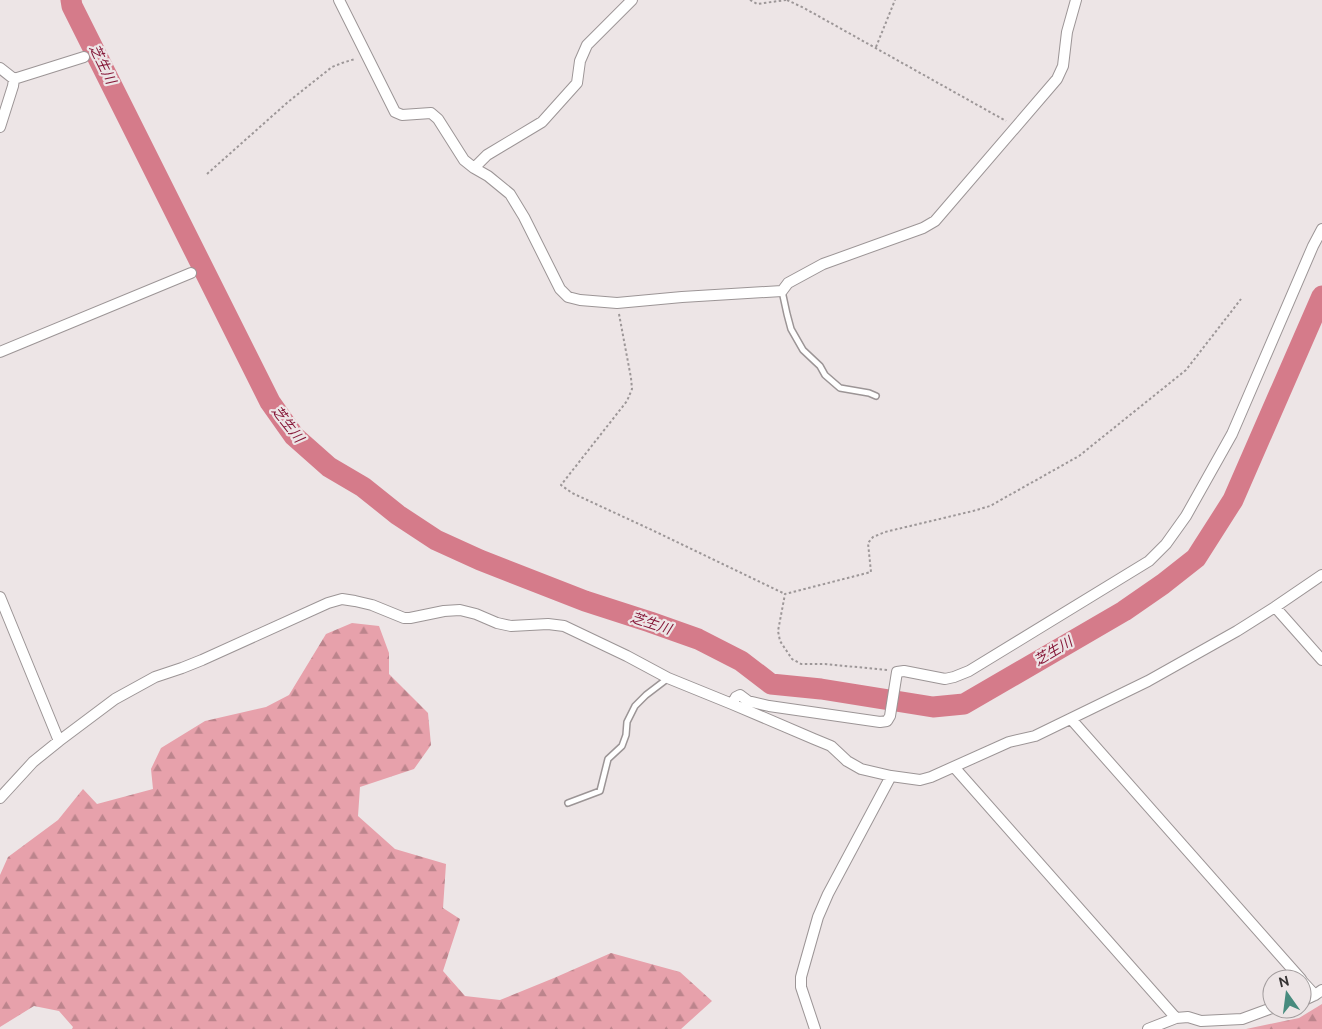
<svg xmlns="http://www.w3.org/2000/svg" width="1322" height="1029" viewBox="0 0 1322 1029" font-family="Ubuntu,'Noto Sans JP',sans-serif">
	<style>
		.forest { fill: url(#forest-firs) }
		.lines { fill: none; stroke-linecap: round; stroke-linejoin: round }
		.river { stroke: #d57b8a; stroke-width: 21 }
		.service-casing { stroke: #9c9596; stroke-width: 8 }
		.minor-casing { stroke: #9c9596; stroke-width: 12 }
		.path { stroke: #9d9798; stroke-width: 2; stroke-dasharray: 2.5 2.5; stroke-linecap: butt }
		.service { stroke: #fff; stroke-width: 5 }
		.minor { stroke: #fff; stroke-width: 10 }
		.labels { text-anchor: middle; stroke-width: 4.5; stroke-linejoin: round; paint-order: stroke }
		.water-label { font-size: 14px; font-style: italic; fill: #861939; stroke: #ede5e6 }
	</style>
	<defs>
		<pattern id="forest-firs" width="22" height="20" patternUnits="userSpaceOnUse" patternTransform="scale(1.25)"><rect width="22" height="20" fill="#e7a1ab"/><path d="M5 1l3.5 6h-7zM16 11l3.5 6h-7z" fill="#bc848c"/></pattern>
	</defs>
	<rect width="100%" height="100%" fill="#ede5e6"/>
	<path class="forest" d="M 352,623 L 379,626 L 389,653 L 389,674 L 428,713 L 431,745 L 414,769 L 360,787 L 358,816 L 395,849 L 446,864 L 443,908 L 460,919 L 443,971 L 465,996 L 500,1000 L 554,978 L 611,953 L 680,972 L 712,1001 L 681,1029 L 72,1029 L 73,1027 L 59,1011 L 34,1006 L 0,1027 L 0,875 L 8,857 L 58,820 L 83,789 L 97,804 L 153,789 L 151,769 L 161,748 L 205,721 L 266,707 L 289,695 L 326,634 Z
		M 1322,1004 L 1322,1029 L 1246,1029 L 1299,1018 Z"/>
	<g class="lines">
		<path class="river" d="M 71,0 L 72,6 L 270,402 L 294,436 L 329,467 L 363,487 L 398,515 L 436,540 L 480,560 L 585,601 L 650,622 L 698,639 L 741,661 L 771,684 L 821,689 L 933,707 L 964,704 L 1124,611 L 1163,584 L 1196,558 L 1233,500 L 1322,296"/>
		<defs>
			<path id="service" d="M 782,291 L 787,314 L 791,329 L 803,350 L 820,366 L 825,375 L 840,388 L 869,393 L 876,396
				M 568,803 L 600,791 L 608,759 L 622,746 L 626,735 L 627,722 L 635,706 L 646,695 L 667,679"/>
			<path id="minor" d="M 339,0 L 395,112 L 402,115 L 431,113 L 438,119 L 464,160 L 474,168 L 488,176 L 510,194 L 524,217 L 560,289 L 568,297 L 580,300 L 617,303 L 682,297 L 782,291 L 788,283 L 823,264 L 923,228 L 935,221 L 1057,79 L 1063,66 L 1067,32 L 1076,0
				M 0,68 L 14,79
				M 14,79 L 84,57
				M 0,127 L 13,86 L 14,79
				M 474,168 L 487,155 L 542,122 L 577,83 L 580,61 L 587,45 L 632,0
				M 0,352 L 191,273
				M 0,597 L 59,741
				M 1275,607 L 1322,660
				M 732,704 L 736,697 L 740,695 L 748,701 L 769,706 L 880,722 L 887,721 L 890,716 L 897,672 L 904,671 L 945,679 L 954,677 L 969,671 L 1149,561 L 1166,544 L 1186,516 L 1232,434 L 1313,246 L 1322,229
				M 1071,719 L 1301,979
				M 954,767 L 1176,1018
				M 0,798 L 33,762 L 59,741 L 115,699 L 155,677 L 182,668 L 202,660 L 328,603 L 342,599 L 355,601 L 372,605 L 404,618 L 410,618 L 444,611 L 460,610 L 476,614 L 497,623 L 511,626 L 548,624 L 564,626 L 627,656 L 668,678 L 732,704 L 814,739 L 831,746 L 847,761 L 861,769 L 891,776 L 920,780 L 931,777 L 1009,742 L 1035,736 L 1148,681 L 1237,631 L 1275,607 L 1322,575
				M 1302,981 L 1315,995
				M 1302,1001 L 1315,995 L 1322,990
				M 815,1029 L 801,987 L 801,977 L 818,917 L 828,894 L 891,776
				M 1148,1029 L 1176,1018 L 1188,1017 L 1201,1021 L 1242,1019 L 1272,1008"/>
		</defs>
		<use href="#service" class="service-casing"/>
		<use href="#minor" class="minor-casing"/>
		<path class="path" d="M 750,0 L 757,4 L 786,0
			M 787,0 L 804,8 L 1006,121
			M 876,47 L 895,0
			M 207,174 L 288,102 L 332,67 L 342,63 L 355,59
			M 619,314 L 631,378 L 632,389 L 627,401 L 561,485 L 572,493 L 654,531 L 785,594
			M 887,670 L 825,664 L 801,664 L 792,659 L 780,641 L 778,631 L 785,594 L 871,572 L 868,543 L 873,537 L 885,532 L 973,511 L 990,506 L 1079,456 L 1186,370 L 1241,299"/>
		<use href="#service" class="service"/>
		<use href="#minor" class="minor"/>
	</g>
	<g class="labels">
		<g class="water-label">
			<text transform="translate(103 64) rotate(64)" y="5">芝生川</text>
			<text transform="translate(288 424) rotate(52)" y="5">芝生川</text>
			<text transform="translate(651 623) rotate(18)" y="5">芝生川</text>
			<text transform="translate(1053 651) rotate(-31)" y="5">芝生川</text>
		</g>
	</g>
	<g transform="translate(1287 994) rotate(346)"><circle r="24" fill="#ede5e6" stroke="#a39d9e"/>
	<path d="M0-4L9 19L0 12L-9 19Z" fill="#478b7e"/>
	<text y="-8" font-size="14" font-weight="bold" text-anchor="middle" fill="#353232">N</text>
	</g>
</svg>
